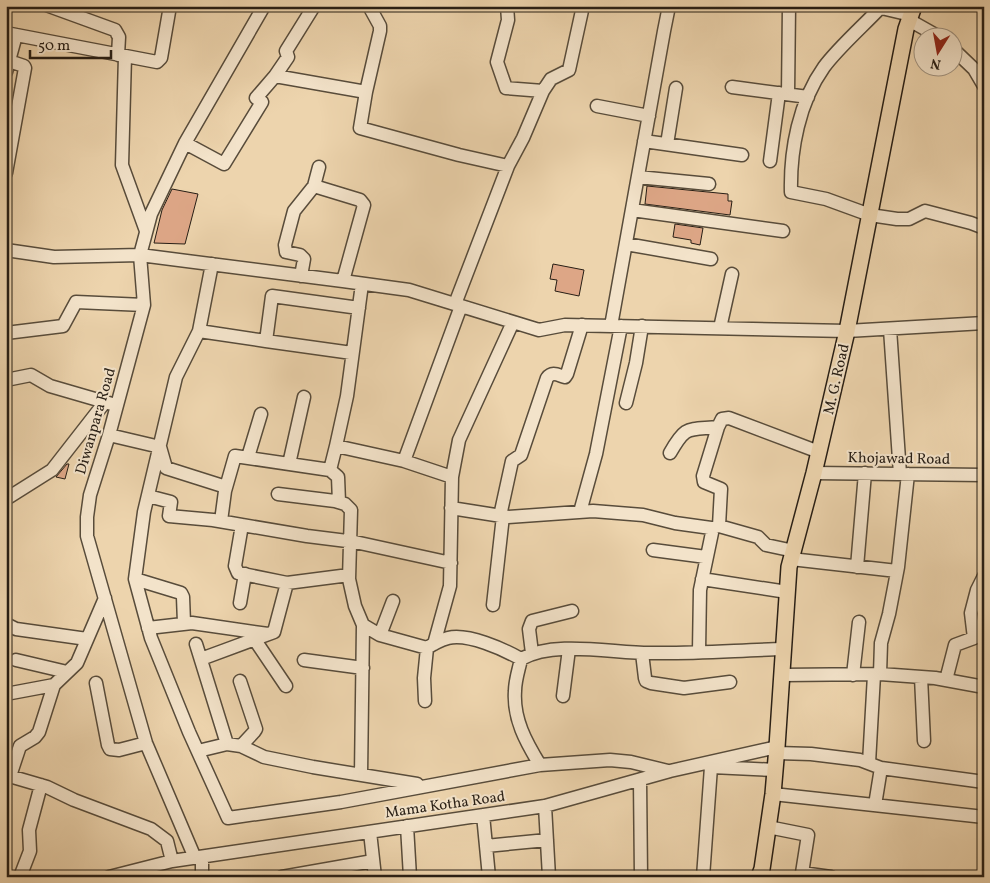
<svg xmlns="http://www.w3.org/2000/svg" width="990" height="883" viewBox="0 0 990 883" font-family="Vollkorn,serif">
	<style>
		.building { fill: #dda686; stroke: #271e15 }
		.lines { fill: none; stroke-linecap: round; stroke-linejoin: round }
		.minor-casing { stroke: #584c3b; stroke-width: 15 }
		.major-casing { stroke: #271e15; stroke-width: 18 }
		.minor { stroke: #f3e3ca; stroke-width: 12 }
		.major { stroke: #edd4ad; stroke-width: 15 }
		.labels { text-anchor: middle; stroke-width: 4; stroke-linejoin: round; paint-order: stroke }
		.street-label { font-size: 15px; fill: #271e15; stroke: #f3e3ca }
	</style>
	<rect width="100%" height="100%" fill="#edd4ad"/>
	<filter id="stains"><feTurbulence type="fractalNoise" baseFrequency=".004" numOctaves="4"/><feColorMatrix values="0 0 0 0 .2 0 0 0 0 .09 0 0 0 0 .02 0 0 0 .5 -.17"/></filter>
	<radialGradient id="worn" r=".72"><stop offset=".6" stop-color="#630" stop-opacity="0"/><stop offset="1" stop-color="#630" stop-opacity=".3"/></radialGradient>
	<path class="building" d="M 647,186 L 728,194 L 728,201 L 732,201 L 730,215 L 645,204 Z
		M 172,189 L 198,194 L 185,244 L 154,243 L 162,210 Z
		M 675,224 L 703,228 L 700,245 L 691,243 L 691,240 L 673,237 Z
		M 553,264 L 584,270 L 579,296 L 555,291 L 557,280 L 550,279 Z
		M 67,464 L 69,464 L 65,479 L 56,477 Z"/>
	<g class="lines">
		<defs>
			<path id="minor" d="M 49,6 L 115,30 L 119,37 L 118,55
				M 507,6 L 508,20 L 497,62 L 506,88 L 543,91
				M 873,6 L 911,15
				M 880,8 C 863,26 838,48 824,67 C 799,102 790,150 791,192 L 826,199 L 870,215 L 897,219 L 909,219 L 925,211 L 971,223 L 984,228
				M 909,20 L 941,38
				M 6,33 L 157,62 L 161,58 L 170,6
				M 952,48 L 974,69 L 984,86
				M 125,56 L 122,165 L 146,231
				M 6,72 L 16,35
				M 275,76 L 366,92 L 360,128 L 459,155 L 508,166 L 455,304
				M 732,87 L 808,97
				M 366,92 L 380,31 L 380,26 L 369,6
				M 788,94 L 789,6
				M 597,106 L 649,116
				M 644,141 L 742,155
				M 185,143 L 224,164 L 262,102 L 256,98 L 275,76 L 288,57 L 286,51 L 314,6
				M 667,144 L 676,88
				M 770,161 L 779,93
				M 508,166 L 523,138 L 543,91 L 551,79 L 569,70 L 583,6
				M 6,173 L 25,68 L 24,66 L 9,61
				M 638,177 L 709,184
				M 314,186 L 360,200 L 364,205 L 343,281
				M 632,210 L 783,231
				M 626,244 L 711,259
				M 6,250 L 54,257 L 140,255 L 343,281 L 409,290 L 539,330 L 565,325 L 847,331 L 984,323
				M 301,276 L 304,259 L 300,255 L 286,252 L 285,245 L 294,211 L 314,186 L 319,167
				M 362,284 L 347,396 L 336,446 L 404,461
				M 359,308 L 272,296 L 266,341 L 199,331 L 176,377 L 144,512 L 135,579 L 151,638 L 189,732 L 228,818 L 341,802 L 540,765
				M 611,326 L 664,31 L 669,6
				M 720,328 L 732,274
				M 890,329 L 900,474
				M 199,331 L 212,264
				M 6,333 L 63,326 L 76,302 L 144,305
				M 266,341 L 352,353
				M 6,380 L 31,375 L 50,386 L 112,404
				M 626,403 L 636,363 L 642,326
				M 109,435 L 160,447 L 166,468 L 226,487
				M 670,453 C 686,425 687,430 718,427
				M 248,457 L 261,414
				M 289,464 L 304,397
				M 330,470 L 338,477 L 339,502
				M 814,473 L 984,475
				M 452,477 L 404,461 L 461,306
				M 278,494 L 335,501 L 345,504 L 351,510 L 349,579 L 355,606 L 363,625 L 380,635 L 427,648 C 433,644 441,640 448,638 C 468,633 503,649 521,659
				M 148,496 L 171,502 L 169,516 L 213,520 L 307,536 L 355,542 L 451,563
				M 6,499 L 52,470 L 105,402
				M 451,508 L 508,517 L 593,511 L 643,515 L 675,523 L 711,528 L 719,526 L 758,537 L 766,545 L 794,551
				M 580,512 L 596,454 L 621,326
				M 500,516 L 512,461 L 521,455 L 547,378 C 552,371 558,375 565,377 L 567,374 L 582,325
				M 221,521 L 225,491 L 235,456 L 330,470 L 336,446
				M 242,525 L 235,566 L 238,573 L 287,583 L 349,575
				M 719,526 L 721,489 L 704,482 L 703,476 L 718,427 L 722,419 L 729,418 L 819,452
				M 653,550 L 706,557
				M 791,559 L 897,571
				M 857,567 L 865,473
				M 135,579 L 181,593 L 183,597 L 184,623
				M 702,579 L 787,592
				M 240,603 L 245,574
				M 493,605 L 503,516
				M 6,624 L 16,629 L 87,639
				M 148,628 L 192,623 L 268,634
				M 380,635 L 393,601
				M 255,640 L 286,686
				M 196,644 L 227,744
				M 434,644 L 450,586 L 452,477 L 459,440 L 513,322
				M 699,651 L 700,590 L 713,528
				M 532,653 L 529,629 L 532,621 L 572,611
				M 642,653 L 645,678 L 646,681 L 651,683 L 684,688 L 730,682
				M 201,659 L 274,632 L 287,583
				M 16,660 L 67,672
				M 304,660 L 363,668
				M 880,674 L 881,643 L 889,614 L 898,567 L 908,474
				M 783,675 L 880,674 L 935,678 L 984,687
				M 853,675 L 859,622
				M 921,677 L 924,741
				M 946,680 L 955,645 L 974,638 L 971,613 L 977,590 L 984,576
				M 240,681 L 256,729 L 254,732 L 241,746
				M 96,683 L 108,745 L 110,749 L 119,750 L 146,743
				M 6,694 L 54,685 L 77,663 L 105,598
				M 563,696 L 569,649
				M 425,701 L 424,678 L 427,648
				M 198,751 L 227,744 L 241,746 L 264,757 L 313,767 L 417,784
				M 777,753 L 811,754 L 860,760 L 881,768 L 984,782
				M 869,763 L 874,675
				M 712,767 L 775,770
				M 668,771 L 631,762 L 610,760 L 540,765 C 526,742 513,719 515,691 C 515,680 519,669 521,659 C 555,640 611,653 650,653 C 694,654 740,650 784,649
				M 6,775 L 47,787 L 74,800 L 151,829 L 167,841 L 172,861
				M 361,775 L 363,625
				M 10,776 L 20,746 L 35,737 L 39,732 L 54,685
				M 640,780 L 641,877
				M 773,794 L 984,817
				M 875,805 L 881,768
				M 545,806 L 549,877
				M 483,815 L 489,877
				M 407,826 L 410,877
				M 768,827 L 808,835 L 802,873 L 831,877
				M 370,832 L 375,877
				M 486,846 L 547,840
				M 202,857 L 202,877
				M 195,858 L 146,743 L 87,536 L 87,517 L 90,495 L 109,435 L 144,305 L 140,255 L 151,214 L 185,143 L 264,6
				M 20,877 L 30,851 L 29,830 L 41,785
				M 109,877 L 172,861 L 545,806 L 670,771 L 777,747
				M 282,877 L 373,861
				M 703,877 L 711,767"/>
			<path id="major" d="M 759,877 L 762,869 L 773,794 L 777,747 L 789,567 L 814,473 L 847,331 L 906,29 L 914,6"/>
		</defs>
		<use href="#minor" class="minor-casing"/>
		<use href="#major" class="major-casing"/>
		<use href="#minor" class="minor"/>
		<use href="#major" class="major"/>
	</g>
	<g class="labels">
		<g class="street-label">
			<text transform="translate(836 379) rotate(-77)" y="5">M. G. Road</text>
			<text transform="translate(95 421) rotate(-74)" y="5">Diwanpara Road</text>
			<text transform="translate(899 458) rotate(1)" y="5">Khojawad Road</text>
			<text transform="translate(445 804) rotate(-8)" y="5">Mama Kotha Road</text>
		</g>
	</g>
	<rect width="990" height="883" fill="none" stroke="#edd4ad" stroke-width="25"/>
	<rect x="8" y="8" width="975" height="868" fill="none" stroke="#271e15" stroke-width="2.5"/>
	<rect x="12" y="12" width="965" height="858" fill="none" stroke="#271e15"/>
	<g transform="translate(938 52) rotate(191)"><circle r="24" fill="#f3e3ca" stroke="#a19482"/>
	<path d="M0-4L9 19L0 12L-9 19Z" fill="#8f2418"/>
	<text y="-8" font-size="14" font-weight="bold" text-anchor="middle" fill="#271e15">N</text>
	</g>
	<path d="M30 50v8h81v-8" fill="none" stroke="#271e15" stroke-width="2.5"/>
	<text x="38" y="50" font-size="15" fill="#271e15" stroke="#f3e3ca" stroke-width="4" paint-order="stroke">50 m</text>
	<rect width="100%" height="100%" filter="url(#stains)"/>
	<rect width="100%" height="100%" fill="url(#worn)"/>
</svg>
